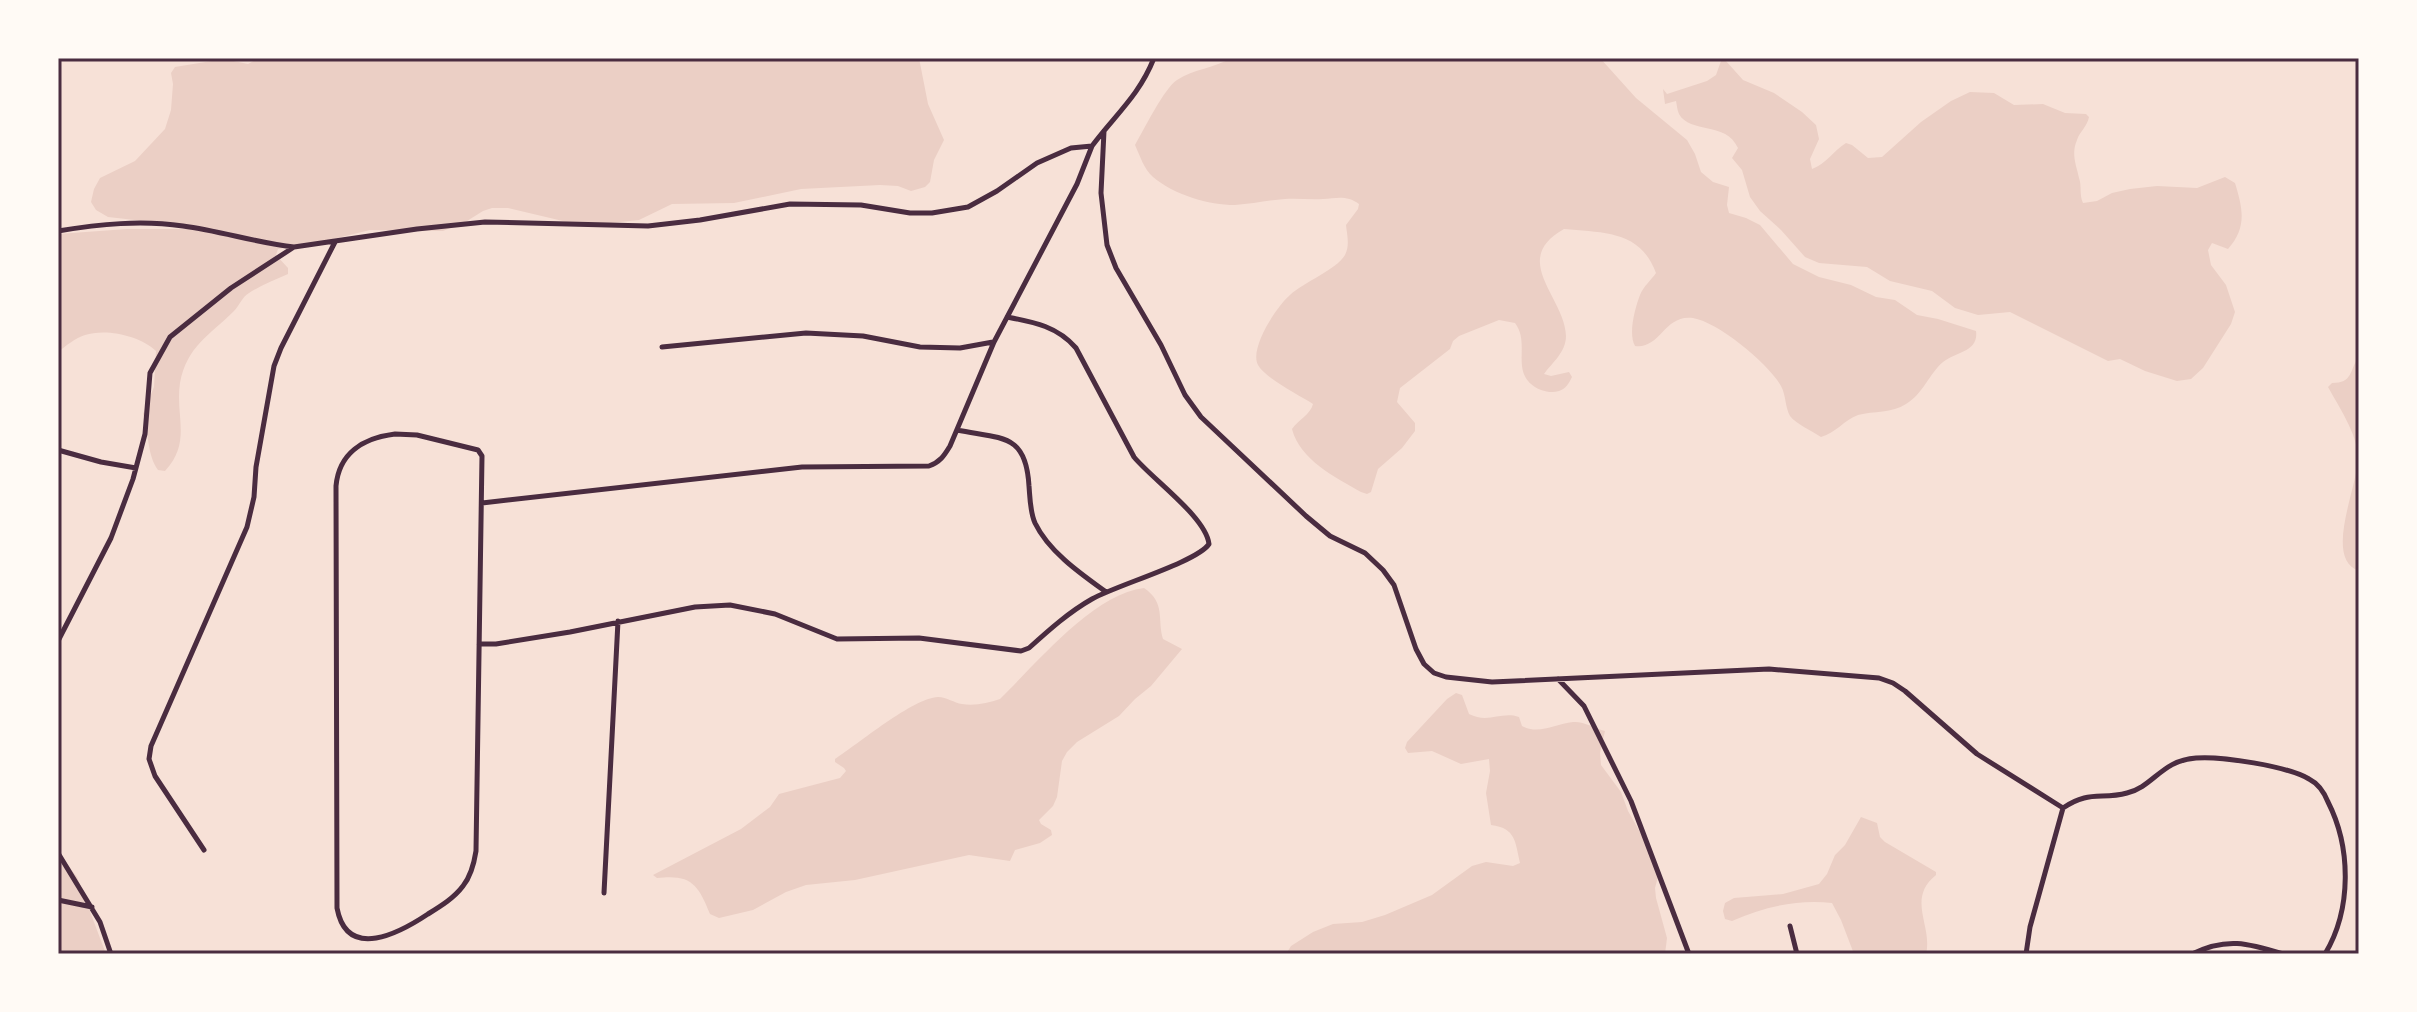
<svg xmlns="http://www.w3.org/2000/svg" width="2417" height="1012" viewBox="0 0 2417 1012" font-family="'DejaVu Sans',sans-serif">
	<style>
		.green { fill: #ebcfc5 }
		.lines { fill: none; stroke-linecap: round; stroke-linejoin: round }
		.minor { stroke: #4a2c40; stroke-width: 5 }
		.neatline { fill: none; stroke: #4a2c40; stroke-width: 3 }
	</style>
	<rect width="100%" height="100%" fill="#f7e1d7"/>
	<path class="green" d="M 259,58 L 919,58 L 928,104 L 944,140 L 934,160 L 930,182 L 925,187 L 911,191 L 898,186 L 880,185 L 801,189 L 734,203 L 672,204 L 639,220 L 601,224 L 567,222 L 508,208 L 492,208 L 483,211 L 467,221 L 443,231 L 370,230 L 321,242 L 278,249 L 276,255 L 288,268 L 288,274 C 275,280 261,285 249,293 C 242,297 239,306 234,311 C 209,336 187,346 180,383 C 175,416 192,442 165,471 L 158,470 C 147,455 149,433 143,414 L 154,387 L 156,351 C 141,336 106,328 85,335 C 74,339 67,345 58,352 L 58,234 L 127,229 L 187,229 L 179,225 L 108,217 L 96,210 L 91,202 L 94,189 L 100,178 L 135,161 L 165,129 L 171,110 L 173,84 L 171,73 L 175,67 L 224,59 L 248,64 Z
		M 1232,58 L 1600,58 L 1636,98 L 1687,140 L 1695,154 L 1701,172 L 1713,182 L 1729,187 L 1727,205 L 1729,213 L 1746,218 L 1760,225 L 1793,264 L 1819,277 L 1851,285 L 1876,297 L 1895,300 L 1917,315 L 1938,319 L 1976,331 C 1979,352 1955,352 1943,362 C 1929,374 1923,394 1906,404 C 1892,413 1874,411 1858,415 C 1844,420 1836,433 1821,437 C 1812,431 1796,424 1790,416 C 1785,407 1786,395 1781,386 C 1769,364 1718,322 1693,318 C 1664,314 1661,349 1635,346 C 1628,334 1635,308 1640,295 C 1643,287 1651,280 1656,273 C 1640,230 1604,233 1564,229 C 1509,260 1565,297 1566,336 C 1566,352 1552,363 1544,374 L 1551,376 L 1569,372 L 1572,377 C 1569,383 1566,389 1559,391 C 1553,393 1547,392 1541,390 C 1507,375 1532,345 1515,323 L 1499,320 L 1459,336 L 1453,341 L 1450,349 L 1400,388 L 1397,402 L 1415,423 L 1415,431 L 1402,448 L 1378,469 L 1371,492 L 1367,494 L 1361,492 C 1335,477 1300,460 1292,429 C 1298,420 1311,414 1313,404 C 1299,395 1266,379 1258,365 C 1249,348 1277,306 1290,295 C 1304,282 1336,270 1345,255 C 1350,245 1347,235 1346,225 L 1358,209 L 1359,204 C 1347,195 1337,198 1323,199 C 1310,200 1298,198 1285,199 C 1269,200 1252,204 1235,205 C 1209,205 1174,195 1153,177 C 1144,169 1140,156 1135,145 C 1143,131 1165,87 1177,80 C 1194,69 1214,68 1232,58 Z
		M 1721,61 L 1726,61 L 1743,80 L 1774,93 L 1802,112 L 1816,125 L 1819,139 L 1810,159 L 1812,169 C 1826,164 1833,151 1846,143 L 1852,145 L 1868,158 L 1882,157 L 1921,122 L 1951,101 L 1970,92 L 1994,93 L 2014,105 L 2043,104 L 2065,113 L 2086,114 L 2089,117 C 2087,127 2080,131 2077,140 C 2071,154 2076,164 2079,178 C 2082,186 2079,194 2083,203 L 2097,201 L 2112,193 L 2130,189 L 2157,186 L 2197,188 L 2225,177 L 2235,183 C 2243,209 2247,228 2228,249 L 2212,243 L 2208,250 L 2211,265 L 2226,285 L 2235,312 L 2231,324 L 2203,368 L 2191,379 L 2177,381 L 2145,371 L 2120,359 L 2108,361 L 2010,312 L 1978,315 L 1955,308 L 1932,291 L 1890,281 L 1867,267 L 1819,263 L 1805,257 L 1781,230 L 1760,211 L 1750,197 L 1742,170 L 1732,158 L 1738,148 C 1726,121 1690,134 1679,114 C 1677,110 1677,105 1676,101 L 1665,104 L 1663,89 L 1667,94 L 1707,81 L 1716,75 Z
		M 2359,356 L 2359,571 C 2322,558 2360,483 2358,455 C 2356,432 2339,407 2328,387 L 2332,383 C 2353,383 2349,371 2359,356 Z
		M 1144,588 C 1166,603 1157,619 1163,639 L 1182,649 L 1151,686 L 1135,699 L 1119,716 L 1077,742 L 1067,752 L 1062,761 L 1057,797 L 1053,806 L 1039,820 L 1041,824 L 1051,830 L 1052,835 L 1040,843 L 1015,850 L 1010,861 L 969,855 L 855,880 L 806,885 L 786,892 L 753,910 L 719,918 L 710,914 C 698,884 691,874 657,878 L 653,875 L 741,829 L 770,807 L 779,794 L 840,778 L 846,771 L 844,768 L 835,762 L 835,759 C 858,744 913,698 938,697 C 947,697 954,703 962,704 C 975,706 988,703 1000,699 C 1036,664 1093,594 1144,588 Z
		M 1456,693 L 1462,695 L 1469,714 C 1488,724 1501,711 1519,717 L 1522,726 C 1539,735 1555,724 1573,722 C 1583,721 1595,728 1605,731 L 1600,753 L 1601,765 L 1621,792 L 1628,811 L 1653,855 L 1658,877 L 1655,888 L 1656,898 L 1667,938 L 1665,954 L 1286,954 L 1291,946 L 1313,932 L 1333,924 L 1362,922 L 1385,915 L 1432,895 L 1472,866 L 1486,862 L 1513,866 L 1520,863 C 1515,842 1516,828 1491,825 L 1486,793 L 1490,771 L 1489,759 L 1461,764 L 1432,751 L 1408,753 L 1405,748 L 1407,742 L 1447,699 Z
		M 1861,817 L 1877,823 L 1880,837 L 1885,842 L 1936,872 L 1936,875 C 1906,899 1933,926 1926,954 L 1854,954 L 1841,920 L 1832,903 C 1798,899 1763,907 1732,921 L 1725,919 L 1723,911 L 1725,903 L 1734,898 L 1783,894 L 1819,884 L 1827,874 L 1835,855 L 1845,845 Z
		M 58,852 L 77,877 L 106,954 L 58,954 Z"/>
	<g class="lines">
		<path class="minor" d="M 1104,131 L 1101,193 L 1107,245 L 1116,268 L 1161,345 L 1185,395 L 1201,417 L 1306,516 L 1330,536 L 1365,553 L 1383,570 L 1394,585 L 1416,649 L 1424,664 L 1434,673 L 1446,677 L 1492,682 L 1769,669 L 1879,678 L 1893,683 L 1905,691 L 1977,754 L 2063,808
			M 58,231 C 100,224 141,220 183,226 C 221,231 257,243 294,247
			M 662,347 L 806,333 L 863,336 L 920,347 L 960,348 L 993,342
			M 957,430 C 1002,439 1026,433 1029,486 C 1030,498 1030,512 1035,523 C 1049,552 1081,574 1106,592
			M 395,434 L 417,435 L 478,450 L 482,456 L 476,851 C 474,864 471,876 463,886 C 454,898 441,906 428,914 C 401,932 347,962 337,908 L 336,486 C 339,453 363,438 395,434 Z
			M 58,450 L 101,462 L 136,468
			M 482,503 L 802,467 L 929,466 C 940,462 944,456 950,446 L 994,342 L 1077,184 L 1092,146
			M 58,641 L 111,538 L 133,479 L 145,434 L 150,373 L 170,337 L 231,288 L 294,247 L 417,229 L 485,222 L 648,226 L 700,220 L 790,204 L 861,205 L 910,213 L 932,213 L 968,207 L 997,191 L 1037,163 L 1071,148 L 1092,146 C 1115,115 1139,96 1154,58
			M 479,644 L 496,644 L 570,632 L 695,607 L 730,605 L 775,614 L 837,639 L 919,638 L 1021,651 L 1029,648 C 1049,630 1069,612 1092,599 C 1117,585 1197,562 1209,544 C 1206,517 1152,479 1134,457 L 1076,348 C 1057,326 1033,322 1007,317
			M 1558,679 L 1584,706 L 1631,801 L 1689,954
			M 204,850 L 155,776 L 149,759 L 151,746 L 247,527 L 254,497 L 256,467 L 274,366 L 281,348 L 335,242
			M 58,853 L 100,922 L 111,954
			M 604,893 L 618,621
			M 58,900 L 92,907
			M 1790,926 L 1797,954
			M 2026,954 L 2030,927 L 2063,808 C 2089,790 2101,800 2127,793 C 2153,787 2162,760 2196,758 C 2221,756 2287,766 2309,779 C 2319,784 2324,792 2328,802 C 2351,847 2352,909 2325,954
			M 2192,954 C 2226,937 2248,943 2283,954"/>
	</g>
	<rect width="2417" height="1012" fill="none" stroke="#fffaf5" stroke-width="120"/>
	<rect x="60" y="60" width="2297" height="892" class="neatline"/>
</svg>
